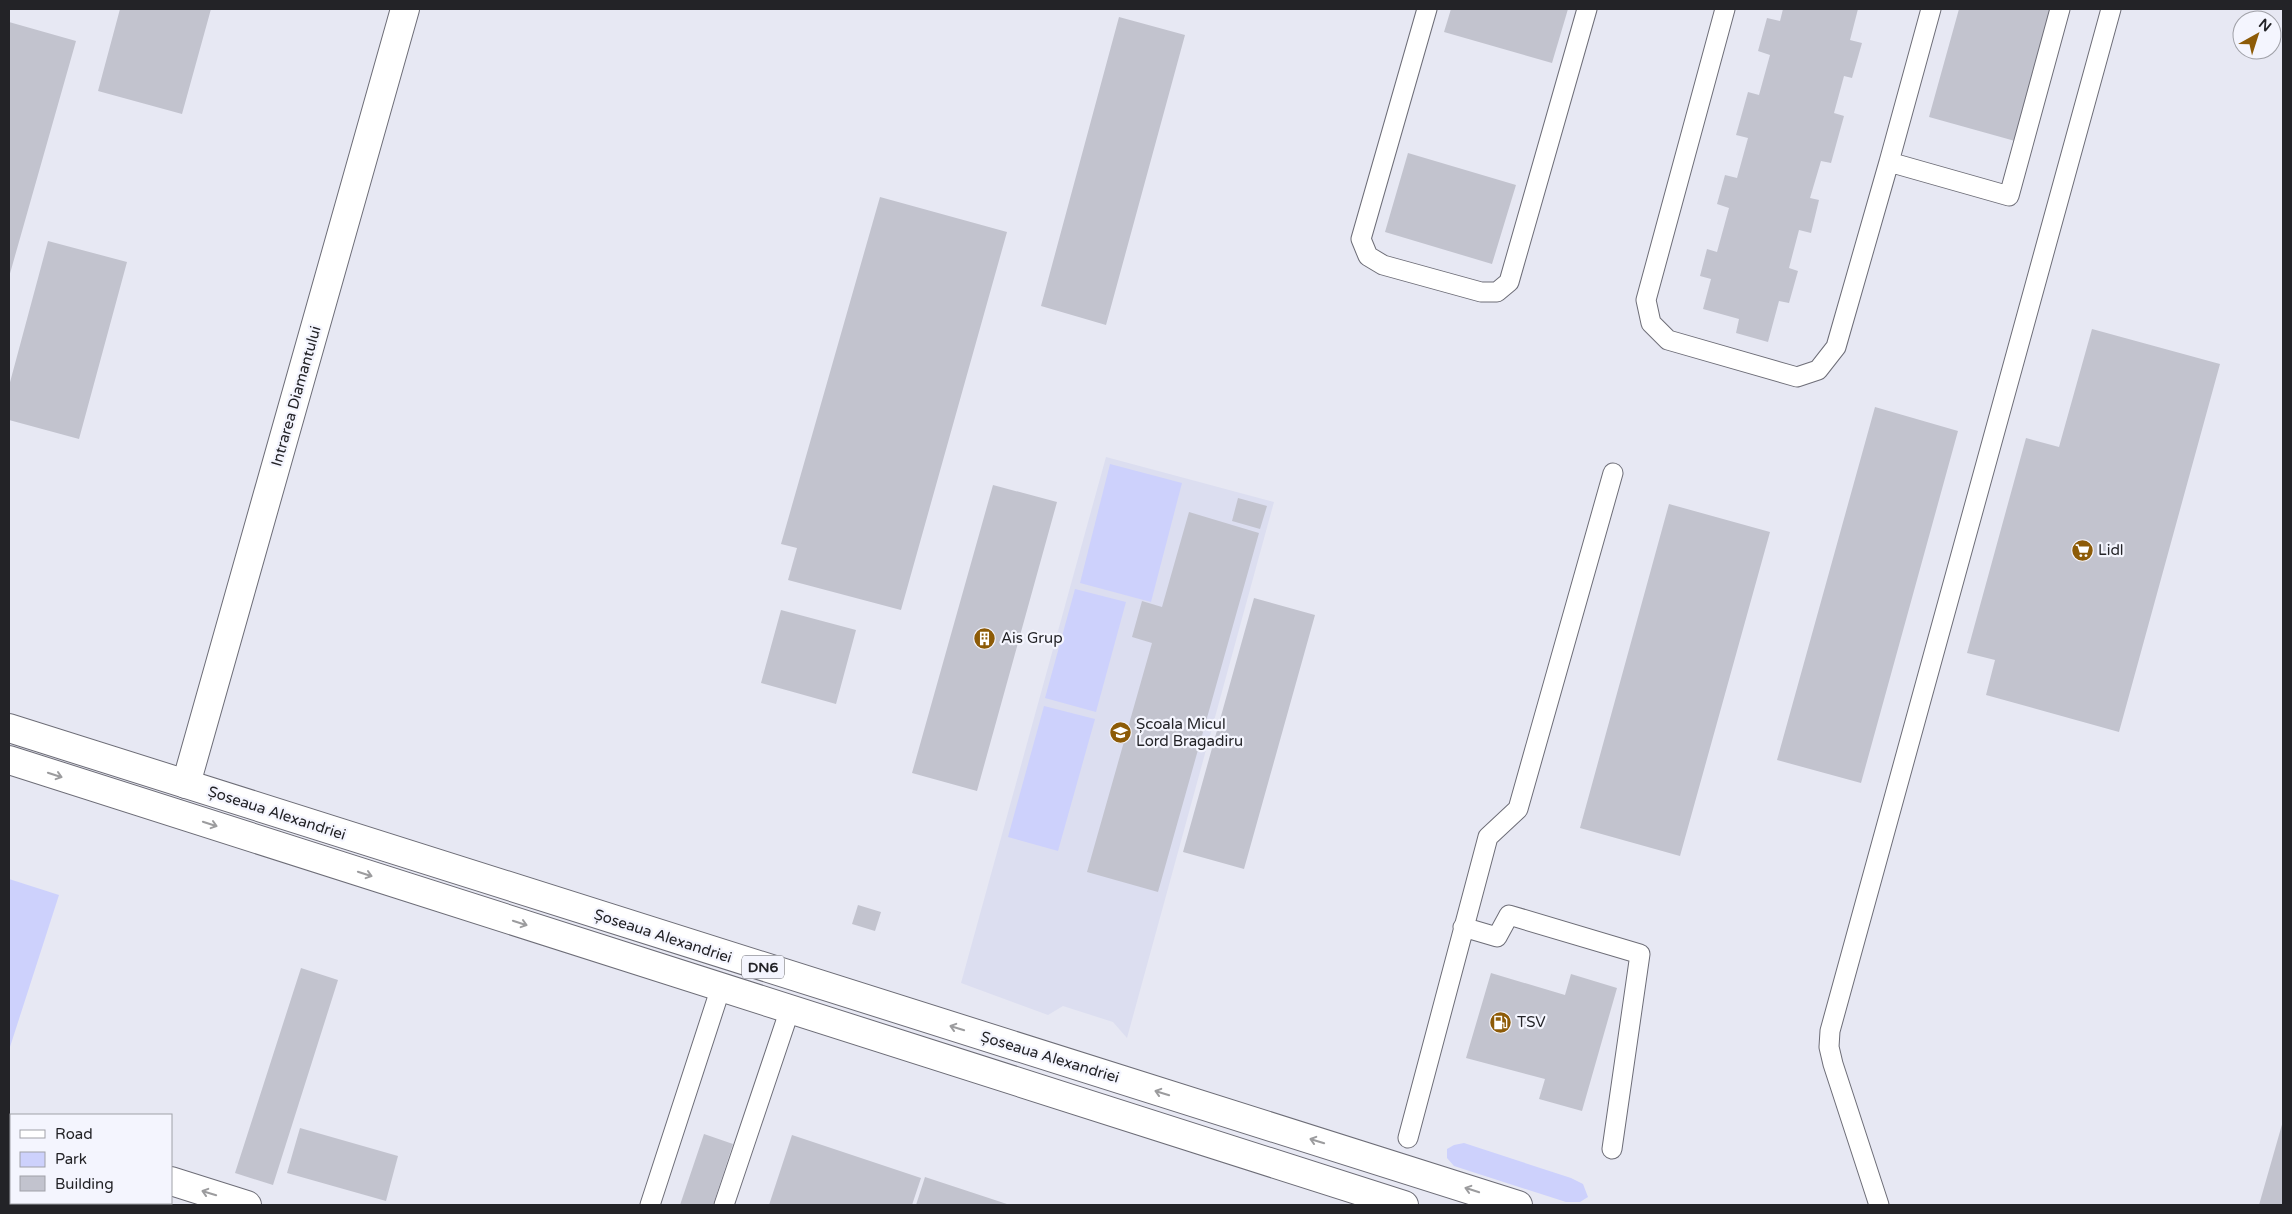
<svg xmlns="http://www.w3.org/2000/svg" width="2292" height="1214" viewBox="0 0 2292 1214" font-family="'Varela Round',sans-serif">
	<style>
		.built { fill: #dcdef0 }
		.green { fill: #cdd1fc }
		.building { fill: #c2c3ce }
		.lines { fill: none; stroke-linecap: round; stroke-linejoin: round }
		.lane-casing { stroke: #6d6d77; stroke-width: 21 }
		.street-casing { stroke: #6d6d77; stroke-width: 30 }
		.primary-casing { stroke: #6d6d77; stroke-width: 30 }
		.lane { stroke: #fff; stroke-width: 19 }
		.street { stroke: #fff; stroke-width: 28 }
		.primary { stroke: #fff; stroke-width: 28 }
		.oneway { stroke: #9c9c9e }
		.labels { text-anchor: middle; stroke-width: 4.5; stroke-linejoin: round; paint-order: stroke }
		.shield { fill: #f4f5fe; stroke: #626268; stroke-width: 1 }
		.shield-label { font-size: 14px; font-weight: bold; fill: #232327 }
		.street-label { font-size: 15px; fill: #232327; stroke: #f4f5fe }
		.poi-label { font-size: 15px; fill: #232327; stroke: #f4f5fe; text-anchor: start }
	</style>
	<rect width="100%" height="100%" fill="#e7e8f3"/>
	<path class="built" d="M 1106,457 L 1274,502 L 1127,1038 L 1113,1022 L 1063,1006 L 1048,1015 L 961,983 Z"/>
	<path class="green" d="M 1110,464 L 1182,483 L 1151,602 L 1080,583 Z
		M 1075,589 L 1126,602 L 1096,712 L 1045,698 Z
		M 1044,706 L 1095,719 L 1058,851 L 1008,837 Z
		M 9,879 L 59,895 L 9,1050 Z
		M 1464,1143 L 1571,1178 L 1583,1184 L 1588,1197 L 1580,1202 L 1566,1202 L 1454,1166 L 1447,1158 L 1447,1149 L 1454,1145 Z"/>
	<path class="building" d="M 120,9 L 211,9 L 182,114 L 98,91 Z
		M 1451,9 L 1568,9 L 1552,63 L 1444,32 Z
		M 1783,9 L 1858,9 L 1850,40 L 1862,43 L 1852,78 L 1844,76 L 1834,113 L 1844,116 L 1831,163 L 1821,161 L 1810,198 L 1819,200 L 1811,233 L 1799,230 L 1789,268 L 1798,271 L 1789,303 L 1779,301 L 1768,342 L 1736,333 L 1739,319 L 1703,309 L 1711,279 L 1700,276 L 1707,249 L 1717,252 L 1729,208 L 1717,204 L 1725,175 L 1737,178 L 1748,138 L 1736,135 L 1748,92 L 1759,95 L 1770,55 L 1758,51 L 1767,18 L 1780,21 Z
		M 1959,9 L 2052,9 L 2015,141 L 1929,117 Z
		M 1119,17 L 1185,35 L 1106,325 L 1041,306 Z
		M 9,22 L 76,41 L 9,277 Z
		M 1408,153 L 1516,185 L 1492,264 L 1385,232 Z
		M 880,197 L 1007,232 L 901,610 L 788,580 L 797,548 L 781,544 Z
		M 48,241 L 127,262 L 79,439 L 9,420 L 9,386 Z
		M 2092,329 L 2220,364 L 2119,732 L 1986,695 L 1995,660 L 1967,653 L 2026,438 L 2059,447 Z
		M 1875,407 L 1958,431 L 1861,783 L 1777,760 Z
		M 993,485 L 1057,502 L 977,791 L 912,773 Z
		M 1238,498 L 1267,506 L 1260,529 L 1232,521 Z
		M 1669,504 L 1770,532 L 1680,856 L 1580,828 Z
		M 1189,512 L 1259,533 L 1158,892 L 1087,872 L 1152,643 L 1132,637 L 1142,601 L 1162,607 Z
		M 1254,598 L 1315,615 L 1244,869 L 1183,852 Z
		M 781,610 L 856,630 L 836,704 L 761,683 Z
		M 858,905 L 881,912 L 875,931 L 852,924 Z
		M 301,968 L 338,980 L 273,1185 L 235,1173 Z
		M 1491,973 L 1565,995 L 1571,974 L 1617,988 L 1582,1111 L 1539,1099 L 1545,1079 L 1466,1058 Z
		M 2283,1121 L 2283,1205 L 2259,1205 Z
		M 300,1128 L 398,1156 L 386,1201 L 287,1173 Z
		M 704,1134 L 733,1144 L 713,1205 L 680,1205 Z
		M 792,1135 L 921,1178 L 912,1205 L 769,1205 Z
		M 925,1177 L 1010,1205 L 916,1205 Z"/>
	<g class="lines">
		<defs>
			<path id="lane" d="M 1427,9 L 1361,239 L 1368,256 L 1383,265 L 1481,292 L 1497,292 L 1509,282 L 1587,9
				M 1725,9 L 1646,300 L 1651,323 L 1668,340 L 1797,377 L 1818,370 L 1836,347 L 1889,162
				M 1931,9 L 1889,162 L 2009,196 L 2060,9
				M 1463,927 L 1497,937 L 1509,915 L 1640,954 L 1612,1149
				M 1408,1138 L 1488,837 L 1518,809 L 1613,473
				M 650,1205 L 721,987
				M 724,1205 L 790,1009
				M 1879,1205 L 1833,1064 L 1829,1047 L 1830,1031 L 2111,9"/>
			<path id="street" d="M 186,784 L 405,9
				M 9,1130 L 11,1131
				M 171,1181 L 247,1205"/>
			<path id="primary" d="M 9,728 L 1518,1205
				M 9,760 L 1404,1205"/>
		</defs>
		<use href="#lane" class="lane-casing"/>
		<use href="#street" class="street-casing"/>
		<use href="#primary" class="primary-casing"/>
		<use href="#lane" class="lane"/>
		<use href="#street" class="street"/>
		<use href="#primary" class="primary"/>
	</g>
	<defs><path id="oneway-shaft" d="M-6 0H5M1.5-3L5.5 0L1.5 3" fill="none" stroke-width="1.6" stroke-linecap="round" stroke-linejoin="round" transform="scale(1.25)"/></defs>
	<g class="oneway">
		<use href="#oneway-shaft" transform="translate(55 775) rotate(18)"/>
		<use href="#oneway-shaft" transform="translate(210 824) rotate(18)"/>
		<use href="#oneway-shaft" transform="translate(365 874) rotate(18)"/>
		<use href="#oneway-shaft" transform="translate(520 923) rotate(18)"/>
		<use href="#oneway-shaft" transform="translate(957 1028) rotate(-163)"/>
		<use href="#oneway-shaft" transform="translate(1162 1093) rotate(-163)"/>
		<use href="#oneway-shaft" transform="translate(1317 1141) rotate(-163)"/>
		<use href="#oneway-shaft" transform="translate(1472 1190) rotate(-162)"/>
		<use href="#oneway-shaft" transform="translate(209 1193) rotate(-163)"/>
	</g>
	<defs>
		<symbol id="supermarket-disc" viewBox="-11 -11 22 22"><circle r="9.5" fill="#8d5b07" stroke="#f4f5fe"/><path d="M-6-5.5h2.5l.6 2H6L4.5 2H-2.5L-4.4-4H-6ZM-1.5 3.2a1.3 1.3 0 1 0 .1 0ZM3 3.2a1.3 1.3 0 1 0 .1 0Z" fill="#fff"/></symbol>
		<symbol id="building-disc" viewBox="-11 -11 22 22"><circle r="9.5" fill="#8d5b07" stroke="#f4f5fe"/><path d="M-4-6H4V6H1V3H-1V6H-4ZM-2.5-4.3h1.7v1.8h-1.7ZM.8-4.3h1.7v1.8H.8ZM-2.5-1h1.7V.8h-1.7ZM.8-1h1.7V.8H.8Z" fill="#fff"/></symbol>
		<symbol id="school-disc" viewBox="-11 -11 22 22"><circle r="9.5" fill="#8d5b07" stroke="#f4f5fe"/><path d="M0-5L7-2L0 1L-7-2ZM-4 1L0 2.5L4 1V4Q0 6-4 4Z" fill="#fff"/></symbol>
		<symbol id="fuel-disc" viewBox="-11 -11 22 22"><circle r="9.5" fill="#8d5b07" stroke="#f4f5fe"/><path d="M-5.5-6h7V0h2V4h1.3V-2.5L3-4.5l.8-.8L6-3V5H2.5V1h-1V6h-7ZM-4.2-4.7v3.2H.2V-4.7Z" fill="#fff"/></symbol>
	</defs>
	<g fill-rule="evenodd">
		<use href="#supermarket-disc" x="2070" y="538" width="25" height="25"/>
		<use href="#building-disc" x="972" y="626" width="25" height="25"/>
		<use href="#school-disc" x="1108" y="720" width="25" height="25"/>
		<use href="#fuel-disc" x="1488" y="1010" width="25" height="25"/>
	</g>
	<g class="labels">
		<rect class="shield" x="742" y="955.5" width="42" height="23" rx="4"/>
		<g class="shield-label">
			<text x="763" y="972">DN6</text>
		</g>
		<g class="street-label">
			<text transform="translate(296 396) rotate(-74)" y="5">Intrarea Diamantului</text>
			<text transform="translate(277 813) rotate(18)" y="5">Șoseaua Alexandriei</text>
			<text transform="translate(663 936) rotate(18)" y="5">Șoseaua Alexandriei</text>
			<text transform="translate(1050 1057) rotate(17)" y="5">Șoseaua Alexandriei</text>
		</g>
		<g class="poi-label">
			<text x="2098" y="555">Lidl</text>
			<text x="1001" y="643">Ais Grup</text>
			<text x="1136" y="729">Școala Micul<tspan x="1136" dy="17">Lord Bragadiru</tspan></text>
			<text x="1517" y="1027">TSV</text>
		</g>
	</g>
	<rect width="2292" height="1214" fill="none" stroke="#232327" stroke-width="20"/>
	<rect x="10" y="1114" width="162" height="90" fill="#f4f5fe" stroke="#a0a1a8"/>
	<rect x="20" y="1130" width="25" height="8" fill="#ffffff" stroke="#a0a1a8"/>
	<text x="55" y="1139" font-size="15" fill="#232327">Road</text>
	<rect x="20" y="1152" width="25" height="15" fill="#cdd1fc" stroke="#a0a1a8"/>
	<text x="55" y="1164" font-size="15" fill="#232327">Park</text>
	<rect x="20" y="1176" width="25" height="15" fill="#c2c3ce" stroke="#a0a1a8"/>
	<text x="55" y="1189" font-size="15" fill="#232327">Building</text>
	<g transform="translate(2257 35) rotate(39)"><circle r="24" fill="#f4f5fe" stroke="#a0a1a8"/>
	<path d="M0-4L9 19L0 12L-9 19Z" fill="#8d5b07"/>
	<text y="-8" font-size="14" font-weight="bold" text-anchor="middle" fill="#232327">N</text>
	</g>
</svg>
